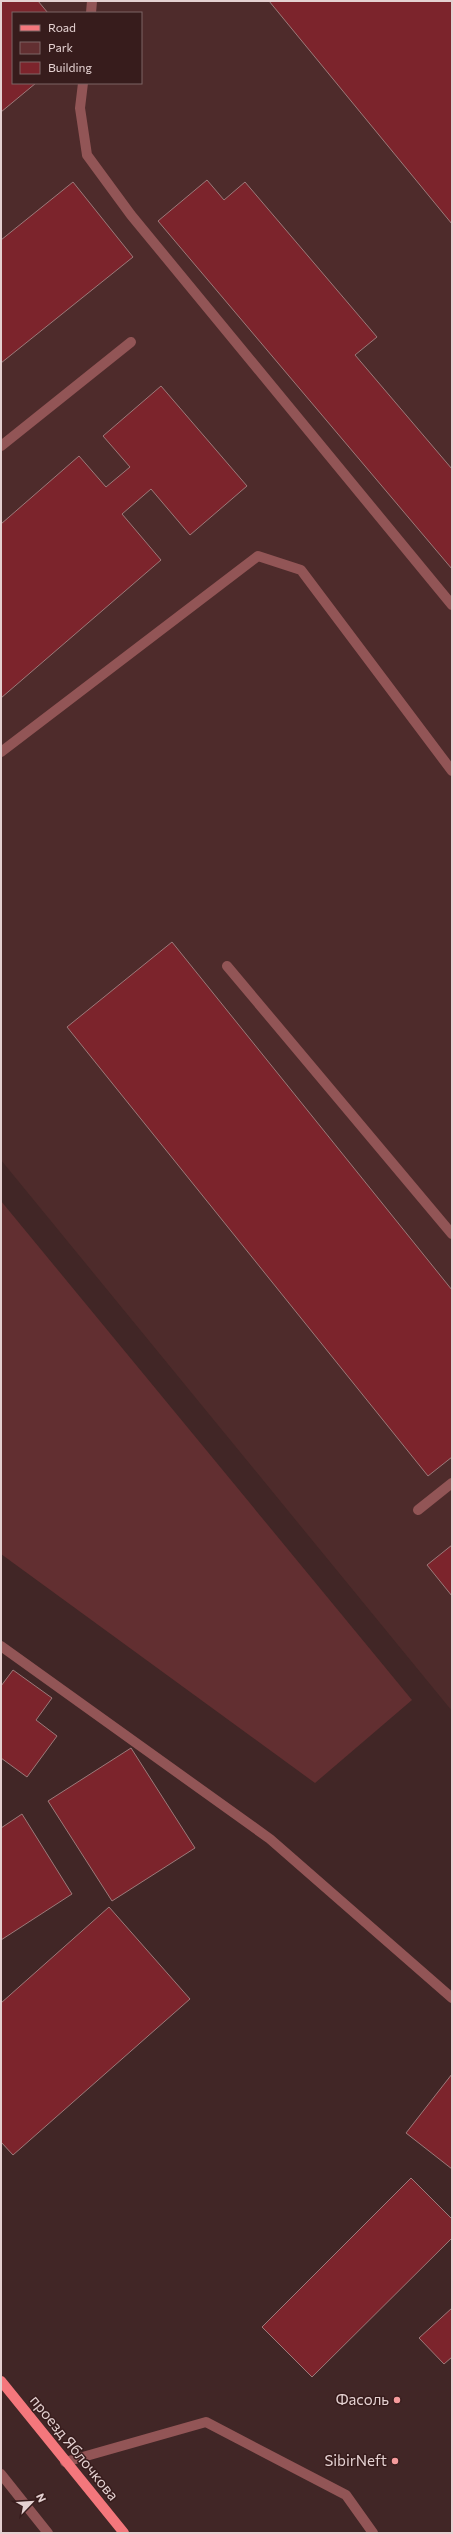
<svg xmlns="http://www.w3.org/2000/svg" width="453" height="2534" viewBox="0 0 453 2534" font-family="Commissioner,sans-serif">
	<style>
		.built { fill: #4e2b2b; fill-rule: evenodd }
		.green { fill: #622f31 }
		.building { fill: #7c242c; stroke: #9c7a7a }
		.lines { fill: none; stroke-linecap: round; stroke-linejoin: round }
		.minor { stroke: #925556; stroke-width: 10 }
		.major { stroke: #f4777c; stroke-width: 10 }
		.poi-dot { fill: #f59b9c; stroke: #371c1c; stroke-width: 1.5 }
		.labels { text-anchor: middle; stroke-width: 3; stroke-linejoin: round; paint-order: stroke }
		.poi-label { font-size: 15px; fill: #e4d1d1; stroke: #371c1c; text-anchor: end }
		.street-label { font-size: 15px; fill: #e4d1d1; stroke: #371c1c }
	</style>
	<rect width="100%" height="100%" fill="#412626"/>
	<path class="built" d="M 1,1 L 452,1 L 452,1711 L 1,1160 ZM 13,13 L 141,13 L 141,83 L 13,83 Z"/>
	<path class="green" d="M 1,1201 L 412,1700 L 315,1783 L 1,1554 Z"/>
	<path class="building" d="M 1,1 L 38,1 L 48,13 L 13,13 L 13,83 L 36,83 L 1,112 Z
		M 269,1 L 452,1 L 452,224 Z
		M 207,180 L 224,200 L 245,182 L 377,337 L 355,355 L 452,469 L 452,569 L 158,221 Z
		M 73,182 L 133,257 L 1,363 L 1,240 Z
		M 161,386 L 247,486 L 190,535 L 151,489 L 122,514 L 161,560 L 1,698 L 1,524 L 79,456 L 106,487 L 130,467 L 103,436 Z
		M 172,942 L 452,1290 L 452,1457 L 428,1476 L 67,1027 Z
		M 452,1545 L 452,1596 L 427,1565 Z
		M 13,1670 L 52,1698 L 36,1720 L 57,1736 L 27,1777 L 1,1758 L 1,1686 Z
		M 131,1748 L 195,1848 L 112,1901 L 48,1801 Z
		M 22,1814 L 72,1894 L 1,1940 L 1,1828 Z
		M 109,1907 L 190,1999 L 13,2155 L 1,2142 L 1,2003 Z
		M 452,2074 L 452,2169 L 406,2133 Z
		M 411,2178 L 452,2219 L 452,2238 L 312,2377 L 262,2327 Z
		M 452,2308 L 452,2357 L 444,2364 L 419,2338 Z"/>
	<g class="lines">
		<path class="minor" d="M 91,13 L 92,1
			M 83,83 L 80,108 L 87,155 L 131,215 L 452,605
			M 1,446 L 131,342
			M 1,752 L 258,556 L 301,570 L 452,771
			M 227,966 L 452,1234
			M 418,1510 L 452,1483
			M 1,1646 L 270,1839 L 452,1998
			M 65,2462 L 206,2422 L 346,2495 L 373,2533
			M 1,2474 L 48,2533"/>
		<path class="major" d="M 1,2381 L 124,2533"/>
	</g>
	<g class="poi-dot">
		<circle cx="397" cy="2400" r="4"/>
		<circle cx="395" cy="2461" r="4"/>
	</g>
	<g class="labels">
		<g class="poi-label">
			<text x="389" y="2405">Фасоль</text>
			<text x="387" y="2466">SibirNeft</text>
		</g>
		<g class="street-label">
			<text transform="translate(74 2448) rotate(51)" y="5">проезд Яблочкова</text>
		</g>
	</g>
	<rect width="453" height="2534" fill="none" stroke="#e4d1d1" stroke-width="4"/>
	<rect x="12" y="12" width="130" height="72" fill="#371c1c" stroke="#7c6464"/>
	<rect x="20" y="25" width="20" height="6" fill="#f4777c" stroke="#7c6464"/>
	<text x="48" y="32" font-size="12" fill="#e4d1d1">Road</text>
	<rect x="20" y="42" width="20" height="12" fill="#622f31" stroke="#7c6464"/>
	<text x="48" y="52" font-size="12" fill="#e4d1d1">Park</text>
	<rect x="20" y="62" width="20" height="12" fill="#7c242c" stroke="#7c6464"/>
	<text x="48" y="72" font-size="12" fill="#e4d1d1">Building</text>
	<g transform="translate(32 2502) rotate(65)" stroke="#371c1c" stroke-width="3" paint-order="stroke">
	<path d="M0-3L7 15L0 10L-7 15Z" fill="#e4d1d1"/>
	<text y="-6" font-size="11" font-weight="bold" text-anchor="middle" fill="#e4d1d1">N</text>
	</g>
</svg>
